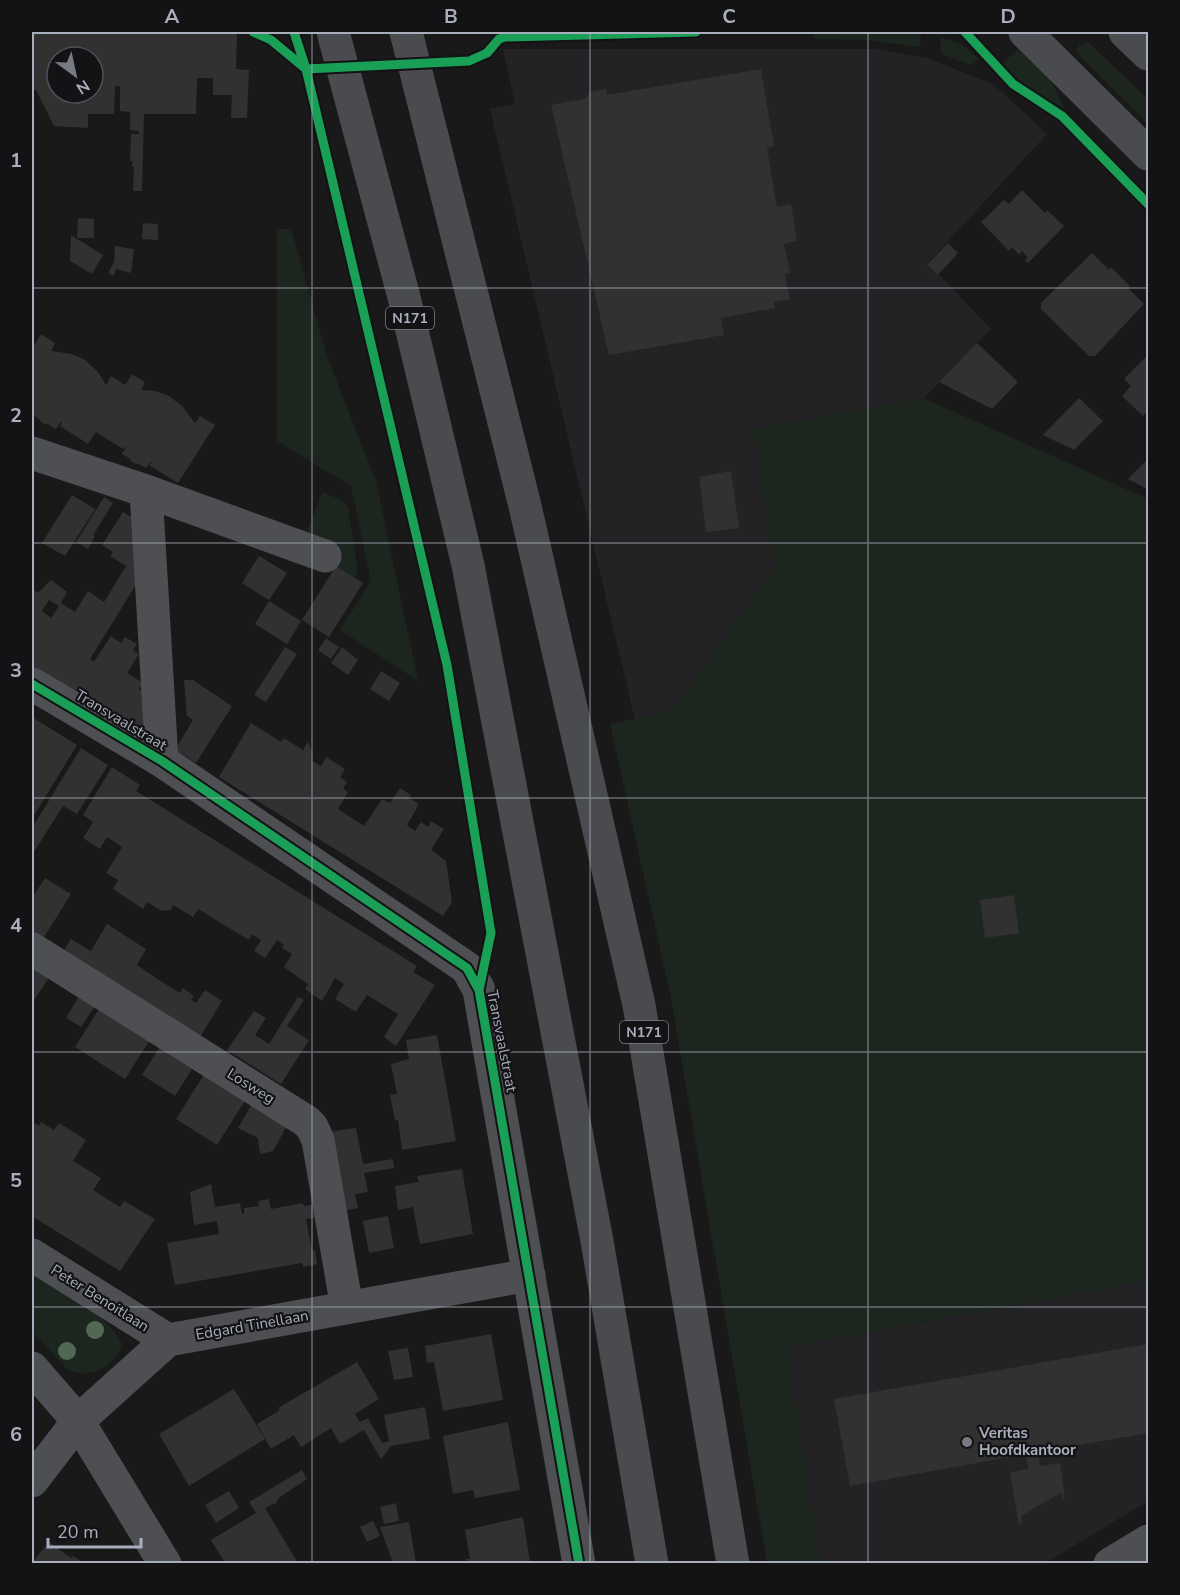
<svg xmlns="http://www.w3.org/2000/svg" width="1180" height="1595" viewBox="0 0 1180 1595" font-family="'Nunito Sans',sans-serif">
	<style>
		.built { fill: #232326 }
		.green { fill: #1d251f }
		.building { fill: #313132; fill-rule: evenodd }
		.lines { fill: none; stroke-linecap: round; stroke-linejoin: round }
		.minor { stroke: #4d4f53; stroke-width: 33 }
		.major { stroke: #4a4b4f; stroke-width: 33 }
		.highway { stroke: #4a4b4f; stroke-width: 33 }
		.cycleway-casing { stroke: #131316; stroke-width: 13 }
		.cycleway { stroke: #1a9f57; stroke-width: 9 }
		.tree { fill: #516854 }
		.grid { fill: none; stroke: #a9aebc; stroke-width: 1.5; stroke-opacity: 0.55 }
		.poi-dot { fill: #777a83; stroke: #131316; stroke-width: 2 }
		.labels { text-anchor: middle; stroke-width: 4.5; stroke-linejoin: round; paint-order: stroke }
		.shield { fill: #131316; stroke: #7c808a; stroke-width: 1.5 }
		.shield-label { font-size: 14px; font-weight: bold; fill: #a9aebc }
		.street-label { font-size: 15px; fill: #a9aebc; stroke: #131316 }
		.poi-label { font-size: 15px; font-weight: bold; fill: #a9aebc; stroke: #131316; text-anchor: start }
		.neatline { fill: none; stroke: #a9aebc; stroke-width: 2 }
		.grid-label { font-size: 20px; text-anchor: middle; font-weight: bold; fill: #a9aebc }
	</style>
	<rect width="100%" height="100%" fill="#19191a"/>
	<path class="built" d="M 503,49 L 876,49 L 927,58 L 993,84 L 1047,134 L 928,263 L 991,329 L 924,398 L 754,429 L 774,568 L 672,711 L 635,720 L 490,109 L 515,104 Z
		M 1148,1281 L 1148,1501 L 1045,1563 L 820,1563 L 787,1347 Z"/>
	<path class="green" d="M 843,32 L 895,32 L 921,35 L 920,47 L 864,40 L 814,39 L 814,33 Z
		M 940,37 L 962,45 L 979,59 L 971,65 L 941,54 Z
		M 1088,42 L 1148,99 L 1148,124 L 1080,56 L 1077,50 L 1079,45 Z
		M 1018,49 L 1049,77 L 1066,111 C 1040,101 1021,83 1001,65 Z
		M 277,229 L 291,229 L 328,359 L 376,481 L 418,681 L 340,630 L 371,581 L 351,486 L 277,441 Z
		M 924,398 L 1148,499 L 1148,1281 L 787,1347 L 820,1563 L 767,1563 L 671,998 L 610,724 L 672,711 L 774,568 L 753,429 Z
		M 323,492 L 341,500 L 348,507 L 358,571 L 355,578 L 336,566 L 306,533 Z
		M 32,1272 C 59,1290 109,1314 122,1344 C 115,1367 89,1381 67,1369 L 32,1331 Z"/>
	<path class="building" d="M 32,32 L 237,34 L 236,69 L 249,70 L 247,118 L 231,118 L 232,95 L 213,95 L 213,78 L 197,78 L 196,114 L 144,114 L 142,191 L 133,191 L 134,167 L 132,167 L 133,161 L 130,161 L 131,134 L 139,134 L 139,131 L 130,130 L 130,112 L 120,111 L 120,86 L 115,86 L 114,114 L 88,114 L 88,128 L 54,126 L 36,90 L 32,90 ZM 57,57 L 93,57 L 93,93 L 57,93 Z
		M 761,69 L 774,146 L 767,148 L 777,207 L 791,204 L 797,241 L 784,244 L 790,273 L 785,274 L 790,299 L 774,302 L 775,308 L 721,318 L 724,335 L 609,355 L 551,105 L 585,99 L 590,92 L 606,89 L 607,95 Z
		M 1022,190 L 1045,213 L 1047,210 L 1064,226 L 1028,263 L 1025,260 L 1028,258 L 1022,251 L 1019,255 L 1012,247 L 1009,251 L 981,222 L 1004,200 L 1009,204 Z
		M 78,218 L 94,219 L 94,238 L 77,238 Z
		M 143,223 L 158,224 L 158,240 L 142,239 Z
		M 71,235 L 103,255 L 92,274 L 70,261 Z
		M 948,243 L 958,253 L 938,275 L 927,265 Z
		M 115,246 L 134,249 L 131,273 L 116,269 L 114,276 L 108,273 L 114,262 Z
		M 1092,253 L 1109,270 L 1111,267 L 1130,286 L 1128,288 L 1144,304 L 1095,356 L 1089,356 L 1041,309 L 1041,303 Z
		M 41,334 L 55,343 L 51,351 L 72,354 L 85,360 L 98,372 L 106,385 L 111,376 L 125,385 L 132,374 L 145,382 L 141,390 L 155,391 L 169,396 L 182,406 L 195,423 L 200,416 L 215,425 L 178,483 L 149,465 L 152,462 L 151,461 L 146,468 L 139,464 L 133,463 L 129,458 L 122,454 L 127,446 L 123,449 L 96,432 L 88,444 L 60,426 L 62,423 L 61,422 L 56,429 L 49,425 L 42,423 L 39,419 L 32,414 L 37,406 L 34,410 L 32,409 L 32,344 L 34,346 Z
		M 977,343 L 1018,382 L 992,409 L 939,382 Z
		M 1148,355 L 1148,410 L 1143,416 L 1122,396 L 1131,386 L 1124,379 Z
		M 1079,398 L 1103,421 L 1074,450 L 1043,435 Z
		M 1148,459 L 1148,488 L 1147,489 L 1128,479 Z
		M 731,471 L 739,528 L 706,532 L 699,477 Z
		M 72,495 L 95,509 L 65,556 L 42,543 Z
		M 104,497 L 113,503 L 93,535 L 95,536 L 88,549 L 76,542 Z
		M 123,512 L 136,520 L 140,578 L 90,659 L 94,662 L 111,636 L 121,643 L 125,637 L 137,644 L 133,650 L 139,654 L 127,673 L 143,683 L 139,689 L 146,693 L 148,740 L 32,671 L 32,589 L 38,593 L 51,580 L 67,592 L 61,603 L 75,612 L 88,591 L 104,602 L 126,566 L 110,556 L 113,552 L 102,545 ZM 49,600 L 59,606 L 51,618 L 42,611 Z
		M 259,556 L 287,573 L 269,600 L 242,583 Z
		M 336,566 L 363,583 L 329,637 L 302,620 Z
		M 269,601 L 301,621 L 287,644 L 255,624 Z
		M 326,638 L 339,647 L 331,659 L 318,650 Z
		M 285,647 L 297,654 L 266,702 L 254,695 Z
		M 342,647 L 358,660 L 348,675 L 331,663 Z
		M 381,671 L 400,683 L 389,701 L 370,689 Z
		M 184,680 L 193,680 L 232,706 L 196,763 L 175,750 L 193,720 L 187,716 Z
		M 32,717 L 77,745 L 32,819 Z
		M 251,723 L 281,742 L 284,738 L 303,750 L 308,742 L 313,754 L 311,760 L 321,766 L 326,757 L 345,769 L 340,777 L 347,782 L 343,789 L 348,792 L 338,809 L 364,826 L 382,799 L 390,803 L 400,788 L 411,795 L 409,798 L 419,804 L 407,825 L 415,831 L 421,822 L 428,827 L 431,821 L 444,829 L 431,850 L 446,861 L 452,902 L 443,916 L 219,777 Z
		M 81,748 L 108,765 L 77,814 L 63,806 L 32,855 L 32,828 Z
		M 112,767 L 140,785 L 136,791 L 417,966 L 413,972 L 435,985 L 396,1046 L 384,1037 L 398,1014 L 367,995 L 356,1012 L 335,999 L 344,984 L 335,978 L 322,1001 L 305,989 L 308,984 L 284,967 L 292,954 L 282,948 L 284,945 L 277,940 L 265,958 L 254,951 L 261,940 L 252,934 L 249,940 L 198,909 L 193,917 L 173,905 L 171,910 L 162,911 L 147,902 L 143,909 L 113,889 L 118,880 L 106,873 L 122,847 L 107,837 L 100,849 L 83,838 L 93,822 L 83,815 Z
		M 45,878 L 71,894 L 43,939 L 32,932 L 32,898 Z
		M 1014,895 L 1019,933 L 985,938 L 980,900 Z
		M 107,924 L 146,949 L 137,965 L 156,978 L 180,993 L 183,988 L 194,996 L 191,1000 L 196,1003 L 205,990 L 222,1001 L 200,1037 L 63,952 L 71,939 L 91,951 Z
		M 32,966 L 49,978 L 34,1000 L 32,999 Z
		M 79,996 L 95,1006 L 81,1027 L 66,1018 Z
		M 298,997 L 304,1000 L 287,1026 L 309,1040 L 281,1084 L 227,1050 L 254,1011 L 266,1018 L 255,1035 L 269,1044 Z
		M 99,1009 L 150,1040 L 125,1079 L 75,1047 Z
		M 437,1035 L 456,1141 L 402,1150 L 398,1120 L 395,1120 L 390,1095 L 397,1094 L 391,1064 L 409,1059 L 406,1040 Z
		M 159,1048 L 192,1069 L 175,1096 L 142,1075 Z
		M 205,1073 L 246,1099 L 217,1145 L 176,1119 Z
		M 253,1102 L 288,1124 L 273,1151 L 260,1154 L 258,1138 L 238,1128 Z
		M 32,1121 L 39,1126 L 41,1122 L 54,1130 L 59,1123 L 86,1140 L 73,1161 L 101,1178 L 93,1190 L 120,1207 L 124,1201 L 155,1219 L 120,1271 L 32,1216 Z
		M 356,1128 L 363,1164 L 393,1159 L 394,1168 L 364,1173 L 368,1192 L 355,1194 L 358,1208 L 343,1211 L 328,1132 Z
		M 462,1169 L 473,1234 L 420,1244 L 413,1207 L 398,1210 L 395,1186 L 419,1182 L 417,1176 Z
		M 211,1184 L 215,1207 L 240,1203 L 242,1214 L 244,1214 L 244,1208 L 259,1206 L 258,1201 L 269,1199 L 271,1209 L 303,1203 L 304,1206 L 317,1204 L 319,1217 L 306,1219 L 312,1251 L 315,1250 L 317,1264 L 303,1267 L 302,1263 L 175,1285 L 167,1243 L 219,1234 L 217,1221 L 194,1225 L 190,1192 Z
		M 388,1216 L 394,1248 L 369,1253 L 363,1221 Z
		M 491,1334 L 503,1400 L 443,1411 L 434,1362 L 427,1363 L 425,1346 Z
		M 1148,1344 L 1148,1433 L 1038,1452 L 1040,1466 L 1060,1463 L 1065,1497 L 1063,1499 L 1062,1492 L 1021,1516 L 1022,1523 L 1019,1525 L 1010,1472 L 1028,1469 L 1026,1454 L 850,1486 L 834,1399 Z
		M 408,1348 L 413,1377 L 394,1380 L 388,1351 Z
		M 357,1362 L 379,1399 L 355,1414 L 360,1422 L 368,1418 L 382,1443 L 389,1441 L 384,1415 L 425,1407 L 430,1439 L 391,1446 L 381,1459 L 364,1430 L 340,1444 L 331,1428 L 301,1447 L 294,1435 L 271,1449 L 257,1424 L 280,1410 L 278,1408 Z
		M 234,1389 L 265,1439 L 189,1486 L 159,1434 Z
		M 508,1422 L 520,1490 L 475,1498 L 473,1490 L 453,1494 L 443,1436 Z
		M 302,1470 L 307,1479 L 280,1497 L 276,1503 L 265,1508 L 298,1563 L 225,1563 L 211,1540 L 256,1513 L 249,1502 Z
		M 229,1491 L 239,1508 L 216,1523 L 205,1505 Z
		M 396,1503 L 399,1521 L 384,1524 L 380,1507 Z
		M 523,1517 L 530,1563 L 467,1563 L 466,1559 L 470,1559 L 465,1530 Z
		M 373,1521 L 380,1536 L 367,1542 L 360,1527 Z
		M 409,1522 L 416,1563 L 393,1563 L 380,1527 Z
		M 49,1542 L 71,1558 L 73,1556 L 84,1563 L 32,1563 Z"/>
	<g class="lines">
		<path class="minor" d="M 32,453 L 146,491 L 162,761
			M 146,491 L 325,556
			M 32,684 L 162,761 L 467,968 L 479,990 L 579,1564
			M 32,949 L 306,1121 L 312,1127 L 318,1140 L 347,1308
			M 32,1255 L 168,1340
			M 32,1368 L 78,1421 L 165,1564
			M 32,1481 L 78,1421 L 168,1340 L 529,1275
			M 1110,1564 L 1148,1541"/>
		<path class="major" d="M 1025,32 L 1148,154
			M 1125,32 L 1148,54"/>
		<path class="highway" d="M 333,32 L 404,297 L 468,565 L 597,1241 L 652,1564
			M 406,32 L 525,506 L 639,1005 L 733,1564"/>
		<defs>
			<path id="cycleway" d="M 253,32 L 271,40 L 306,69 L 469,61 L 487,53 L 499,39 L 505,37 L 696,32
				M 294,32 L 306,69 L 447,665 L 491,933 L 479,990
				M 965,32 L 1013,84 L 1062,116 L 1148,204
				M 32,684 L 162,761 L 467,968 L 479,990 L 579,1564"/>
		</defs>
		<use href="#cycleway" class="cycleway-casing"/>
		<use href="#cycleway" class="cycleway"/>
	</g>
	<g class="tree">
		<circle cx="95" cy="1330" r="9"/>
		<circle cx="67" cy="1351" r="9"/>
	</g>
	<path class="grid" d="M 312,32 L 312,1564M 590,32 L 590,1564M 868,32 L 868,1564M 32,288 L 1148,288M 32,543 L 1148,543M 32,798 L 1148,798M 32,1052 L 1148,1052M 32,1307 L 1148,1307"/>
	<circle class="poi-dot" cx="967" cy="1442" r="6"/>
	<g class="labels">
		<g class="shield">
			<rect x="386" y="307" width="48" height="22" rx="4.5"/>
			<rect x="620" y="1021" width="48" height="22" rx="4.5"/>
		</g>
		<g class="shield-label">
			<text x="410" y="323">N171</text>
			<text x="644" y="1037">N171</text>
		</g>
		<g class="street-label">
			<text transform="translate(121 720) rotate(31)" y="5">Transvaalstraat</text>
			<text transform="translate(502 1041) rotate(79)" y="5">Transvaalstraat</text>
			<text transform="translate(251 1086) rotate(32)" y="5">Losweg</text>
			<text transform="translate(100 1298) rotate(32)" y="5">Peter Benoitlaan</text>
			<text transform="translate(252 1325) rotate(-10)" y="5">Edgard Tinellaan</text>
		</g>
		<g class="poi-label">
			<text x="979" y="1438">Veritas<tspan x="979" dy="17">Hoofdkantoor</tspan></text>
		</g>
	</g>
	<rect width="1180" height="1595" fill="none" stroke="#131316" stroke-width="66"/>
	<g transform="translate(75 75) rotate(147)"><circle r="28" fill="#131316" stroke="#4f5158" stroke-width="1.5"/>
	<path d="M0-4.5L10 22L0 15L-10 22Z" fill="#777a83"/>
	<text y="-9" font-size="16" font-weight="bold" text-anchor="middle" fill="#a9aebc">N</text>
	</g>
	<path d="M48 1538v9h93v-9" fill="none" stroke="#a9aebc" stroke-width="3"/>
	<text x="57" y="1538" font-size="18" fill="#a9aebc" stroke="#131316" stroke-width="4.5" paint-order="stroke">20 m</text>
	<rect x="33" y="33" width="1114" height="1529" class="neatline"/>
	<g class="grid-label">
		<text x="172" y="23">A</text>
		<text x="451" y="23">B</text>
		<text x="729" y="23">C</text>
		<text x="1008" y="23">D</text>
		<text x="16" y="167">1</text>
		<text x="16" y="422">2</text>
		<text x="16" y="677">3</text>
		<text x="16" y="932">4</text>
		<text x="16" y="1187">5</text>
		<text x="16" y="1441">6</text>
	</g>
</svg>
